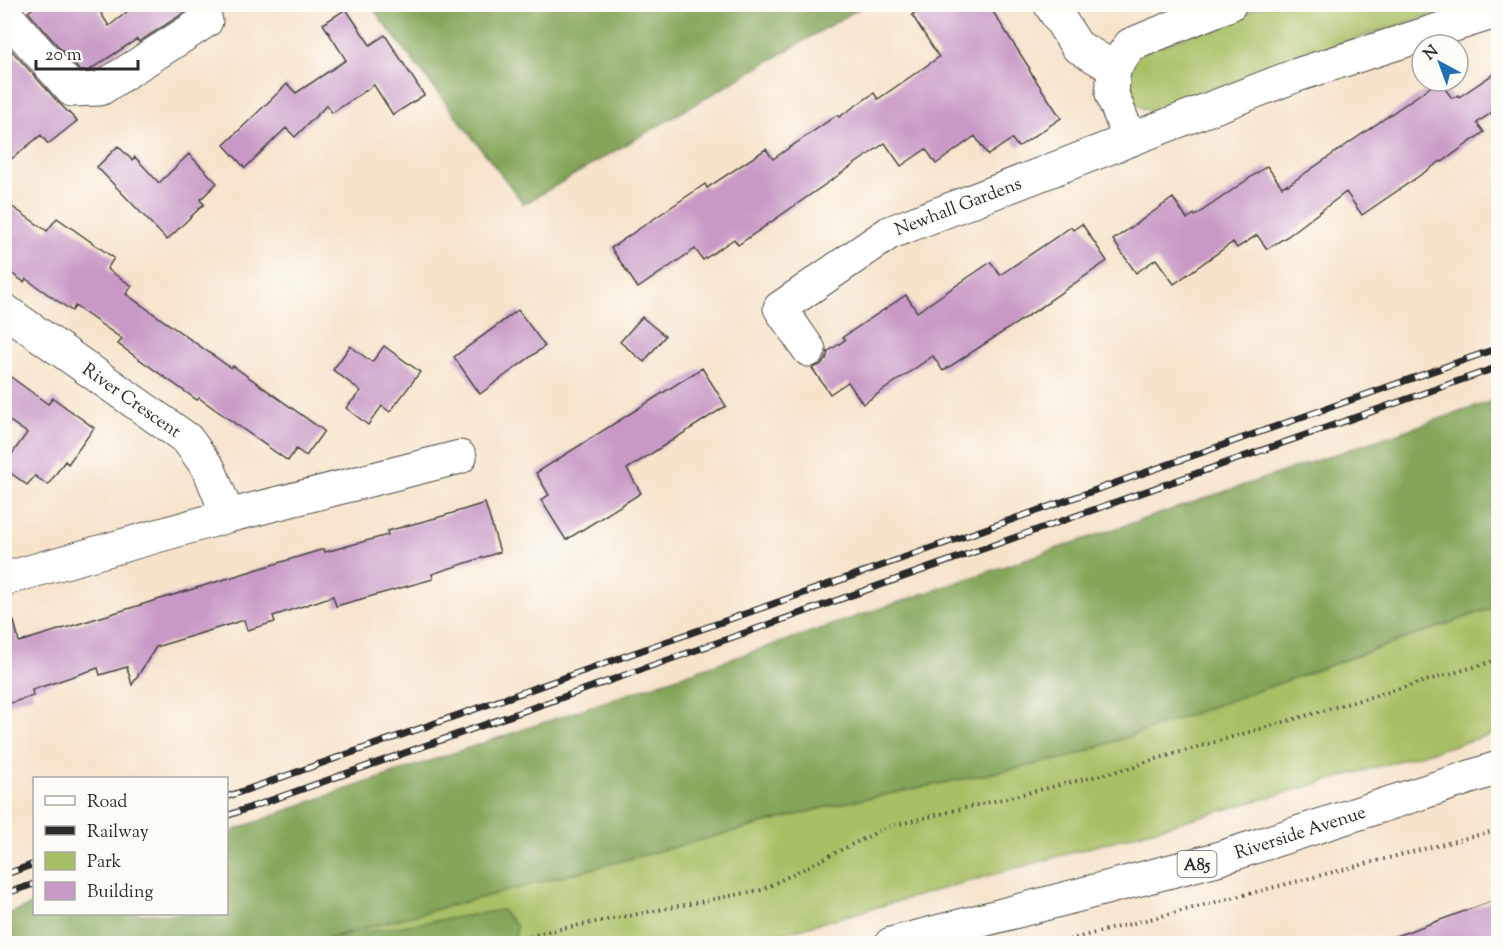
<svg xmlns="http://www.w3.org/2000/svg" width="1503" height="948" viewBox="0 0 1503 948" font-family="'Sorts Mill Goudy',serif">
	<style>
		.green { fill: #a7c065; stroke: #697648; stroke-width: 1.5 }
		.forest { fill: #85a65a; stroke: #586842; stroke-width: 1.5 }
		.building { fill: #c899c6 }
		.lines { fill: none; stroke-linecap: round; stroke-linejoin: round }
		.minor-casing { stroke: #494743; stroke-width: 35 }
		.major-casing { stroke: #494743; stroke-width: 35 }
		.path { stroke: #494743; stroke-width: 4; stroke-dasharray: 1.5 4.5; stroke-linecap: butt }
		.minor { stroke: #fff; stroke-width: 33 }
		.major { stroke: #fff; stroke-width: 33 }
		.rail-casing { stroke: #2b2b2b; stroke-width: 7 }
		.rail { stroke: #fdfcf7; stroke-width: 4.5; stroke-dasharray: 14; stroke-linecap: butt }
		.labels { text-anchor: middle; stroke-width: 4.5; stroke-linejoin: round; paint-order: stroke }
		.shield { fill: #fdfcf7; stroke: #6a6a68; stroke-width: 1.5 }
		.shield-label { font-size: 16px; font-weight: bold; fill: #2b2b2b }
		.street-label { font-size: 18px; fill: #2b2b2b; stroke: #fdfcf7 }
	</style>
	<rect width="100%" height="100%" fill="#fdfcf7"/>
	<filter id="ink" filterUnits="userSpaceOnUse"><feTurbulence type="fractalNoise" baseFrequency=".0167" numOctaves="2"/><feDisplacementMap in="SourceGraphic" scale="12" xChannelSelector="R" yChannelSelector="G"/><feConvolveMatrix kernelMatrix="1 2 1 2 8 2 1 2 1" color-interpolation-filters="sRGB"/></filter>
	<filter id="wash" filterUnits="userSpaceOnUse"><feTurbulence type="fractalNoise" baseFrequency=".008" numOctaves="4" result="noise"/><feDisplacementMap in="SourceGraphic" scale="24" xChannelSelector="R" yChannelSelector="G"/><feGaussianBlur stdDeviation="1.35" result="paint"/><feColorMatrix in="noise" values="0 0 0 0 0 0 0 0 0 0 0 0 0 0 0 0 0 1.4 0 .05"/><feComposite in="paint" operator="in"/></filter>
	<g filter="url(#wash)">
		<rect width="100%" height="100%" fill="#f6e3ca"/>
		<path class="green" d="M 1265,5 L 1464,5 L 1292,59 L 1155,113 L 1134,104 L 1125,80 L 1137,55 Z
			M 1498,606 L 1498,733 L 749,943 L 304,944 L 838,804 L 1067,758 Z"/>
		<path class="forest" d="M 370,5 L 865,5 L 524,204 Z
			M 1498,399 L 1498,606 L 1067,758 L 838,804 L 327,938 L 502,910 L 517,927 L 514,943 L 317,944 L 317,940 L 304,944 L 5,943 L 5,915 L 34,904 L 34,914 L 226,914 L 227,833 L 309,802 Z"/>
		<g id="blocks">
			<path class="building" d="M 40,4 L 95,4 L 109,26 L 137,4 L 198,4 L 139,42 L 137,39 L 88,71 L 80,71 L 28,12 Z
				M 908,4 L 988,4 L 1030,69 L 1029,70 L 1061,118 L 1018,147 L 1012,139 L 988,155 L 975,136 L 936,164 L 926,149 L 901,166 L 885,143 L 738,245 L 734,239 L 703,260 L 695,249 L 638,288 L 611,248 L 705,184 L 707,188 L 766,149 L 773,159 L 837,115 L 839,117 L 874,93 L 878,99 L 939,57 L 912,15 L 914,14 Z
				M 346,9 L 370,45 L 385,35 L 424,95 L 393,115 L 374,85 L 332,113 L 327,105 L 295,137 L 286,128 L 245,168 L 224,145 L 287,84 L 296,93 L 346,60 L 323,24 Z
				M 4,42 L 58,102 L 77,121 L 48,144 L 41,135 L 4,165 Z
				M 1498,71 L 1498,108 L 1477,123 L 1484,132 L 1442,162 L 1441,161 L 1362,215 L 1346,192 L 1288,236 L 1267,249 L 1257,235 L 1237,248 L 1233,242 L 1174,284 L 1156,259 L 1136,273 L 1113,240 L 1173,198 L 1187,219 L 1194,214 L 1195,216 L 1267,166 L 1282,187 L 1287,184 L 1288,185 L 1439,81 L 1452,98 L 1458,95 L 1459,97 Z
				M 118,146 L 132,160 L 135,157 L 159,183 L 189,154 L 217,183 L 200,200 L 204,204 L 167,240 L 97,167 Z
				M 4,201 L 47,231 L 57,218 L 114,258 L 107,269 L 132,286 L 126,294 L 231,368 L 233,366 L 324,431 L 306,456 L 296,449 L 288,461 L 199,398 L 197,400 L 118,344 L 122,339 L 75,306 L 72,311 L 26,279 L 24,282 L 4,268 Z
				M 1082,224 L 1107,261 L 1049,301 L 1049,302 L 943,371 L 933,356 L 863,404 L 848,382 L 830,394 L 812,368 L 820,365 L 826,359 L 828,353 L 827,352 L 845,340 L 843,337 L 906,295 L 917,312 L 991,262 L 1000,275 L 1071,227 L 1073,230 Z
				M 518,310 L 545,346 L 480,394 L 454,357 Z
				M 642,317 L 665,336 L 644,362 L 620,342 Z
				M 350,346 L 372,362 L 384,346 L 420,372 L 390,412 L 382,406 L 368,425 L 346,408 L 361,391 L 333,370 Z
				M 702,368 L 726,406 L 627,469 L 641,493 L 566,540 L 541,500 L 549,495 L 536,473 Z
				M 4,372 L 48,404 L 53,398 L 94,428 L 68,464 L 65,461 L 48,485 L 35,476 L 27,485 L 4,468 L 4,465 L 27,433 L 4,417 Z
				M 485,503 L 500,552 L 432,574 L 433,579 L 336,606 L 333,596 L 273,616 L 275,622 L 247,630 L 244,620 L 156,647 L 132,685 L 127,667 L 100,675 L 98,668 L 32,690 L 33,696 L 4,705 L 4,623 L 14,621 L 19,642 L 324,549 L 325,552 L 388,535 L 387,531 L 443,516 Z
				M 1498,899 L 1498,944 L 1386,944 L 1385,940 Z"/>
		</g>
	</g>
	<g filter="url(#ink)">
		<use href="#blocks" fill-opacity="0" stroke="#494743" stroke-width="1.5"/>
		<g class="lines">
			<defs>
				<path id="minor" d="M 1050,4 L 1077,46 L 1114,68
					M 4,12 L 11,21 L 72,90 L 100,89 L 206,21
					M 1130,140 L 1112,94 L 1114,68 L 1130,45 L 1230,4
					M 4,310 L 187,439 L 209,469 L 228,516
					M 809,350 L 780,308 L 889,233 L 1297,75 L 1498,11
					M 4,579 L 228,516 L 460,457"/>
				<path id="major" d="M 891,944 L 1217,859 L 1498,768"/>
			</defs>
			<use href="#minor" class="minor-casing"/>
			<use href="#major" class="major-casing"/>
			<path class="path" d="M 514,944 L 540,933 L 761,890 L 887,827 L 1134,767 L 1146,762 L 1498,660
				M 1052,944 L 1498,830"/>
			<use href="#minor" class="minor"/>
			<use href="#major" class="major"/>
			<defs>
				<path id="rail" d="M 226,797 L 1498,348
					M 226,816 L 1498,367
					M 4,875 L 34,864
					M 4,894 L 34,884"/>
			</defs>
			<use href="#rail" class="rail-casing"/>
			<use href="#rail" class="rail"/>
		</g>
	</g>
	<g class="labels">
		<rect class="shield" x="1177.5" y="851" width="39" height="26" rx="4.5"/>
		<g class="shield-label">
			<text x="1197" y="870">A85</text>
		</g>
		<g class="street-label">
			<text transform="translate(958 206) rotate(-21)" y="6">Newhall Gardens</text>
			<text transform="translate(132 400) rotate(35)" y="6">River Crescent</text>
			<text transform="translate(1300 832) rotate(-18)" y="6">Riverside Avenue</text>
		</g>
	</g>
	<rect width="1503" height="948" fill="none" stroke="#fdfcf7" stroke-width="24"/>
	<rect x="33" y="777" width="195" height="138" fill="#fdfcf7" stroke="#a9a8a5" stroke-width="1.5"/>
	<rect x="45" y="796" width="30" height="9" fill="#ffffff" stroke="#a9a8a5" stroke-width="1.5"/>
	<text x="87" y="807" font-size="18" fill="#2b2b2b">Road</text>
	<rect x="45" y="826" width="30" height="9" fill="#2b2b2b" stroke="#a9a8a5" stroke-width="1.5"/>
	<text x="87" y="837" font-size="18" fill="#2b2b2b">Railway</text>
	<rect x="45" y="852" width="30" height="18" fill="#a7c065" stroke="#a9a8a5" stroke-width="1.5"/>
	<text x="87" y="867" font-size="18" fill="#2b2b2b">Park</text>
	<rect x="45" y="882" width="30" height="18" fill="#c899c6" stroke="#a9a8a5" stroke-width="1.5"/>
	<text x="87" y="897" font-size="18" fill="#2b2b2b">Building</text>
	<g transform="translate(1440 63) rotate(319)"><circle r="28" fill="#fdfcf7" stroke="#a9a8a5" stroke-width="1.5"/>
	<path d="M0-4.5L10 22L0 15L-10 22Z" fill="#1f6fb2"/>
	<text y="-9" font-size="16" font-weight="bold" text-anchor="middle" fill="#2b2b2b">N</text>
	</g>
	<path d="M36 60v9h102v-9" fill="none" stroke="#2b2b2b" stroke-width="3"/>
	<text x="45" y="60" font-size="18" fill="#2b2b2b" stroke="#fdfcf7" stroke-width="4.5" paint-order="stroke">20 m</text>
</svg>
